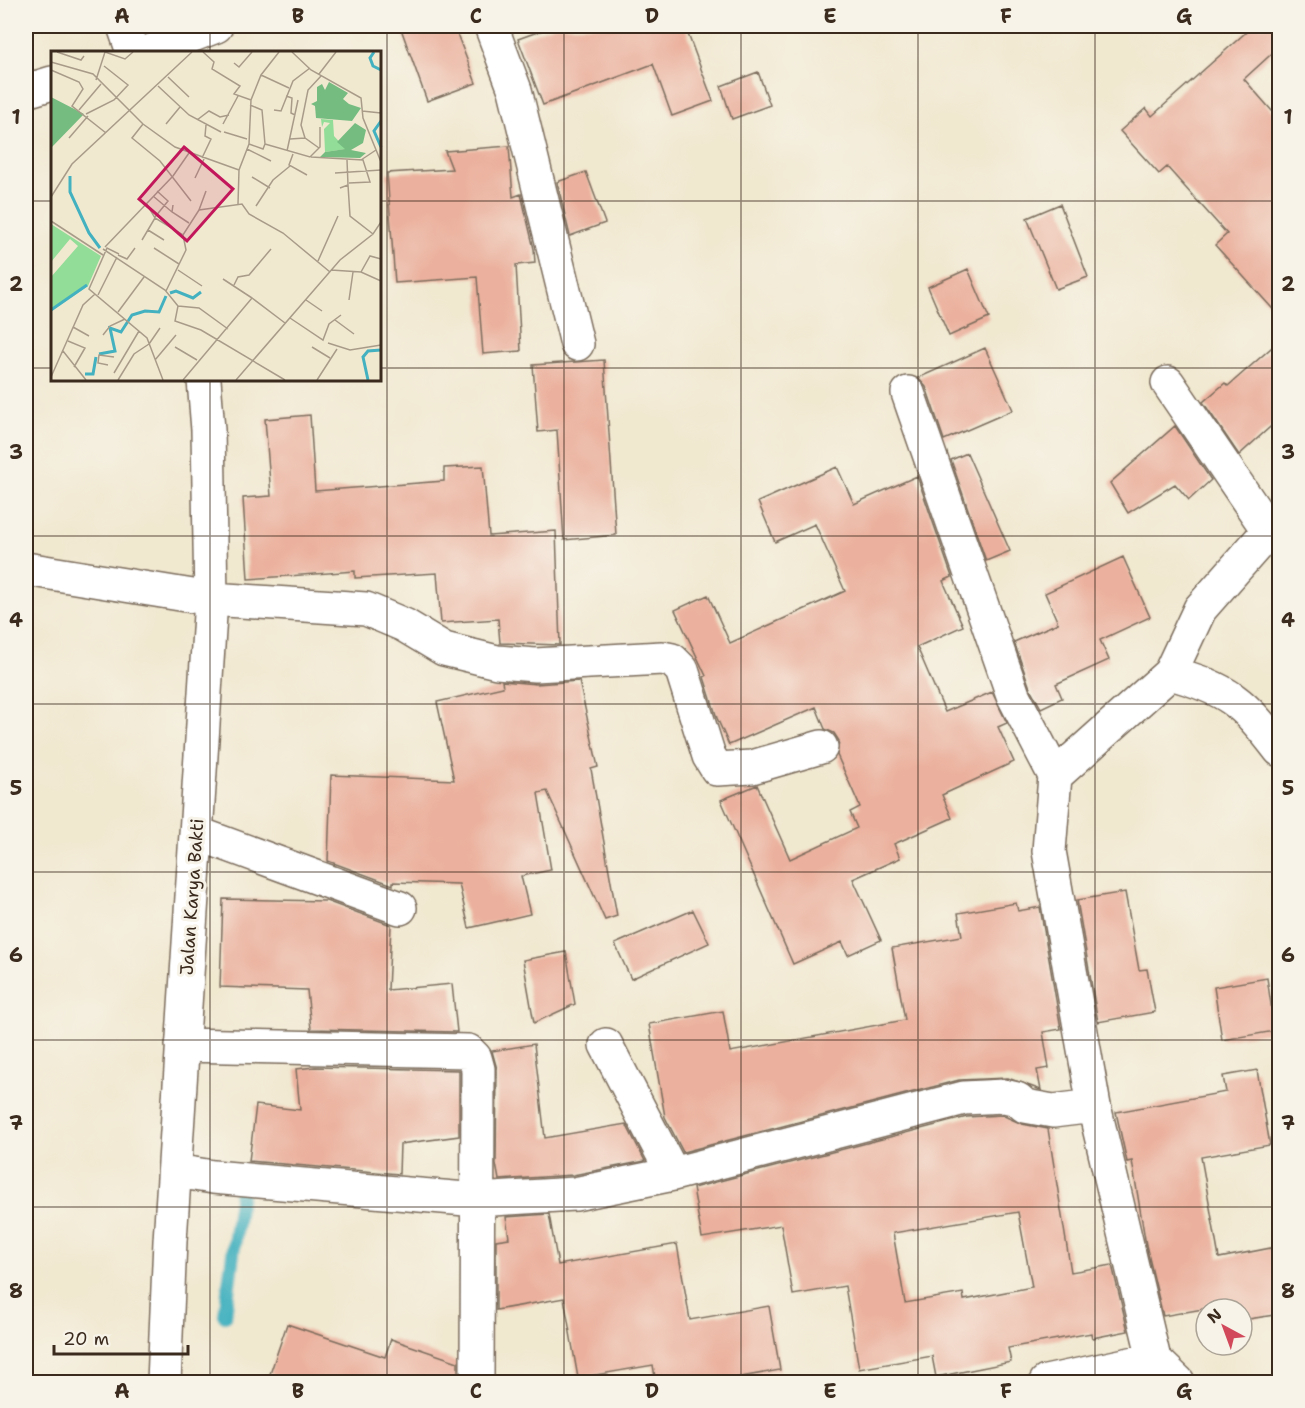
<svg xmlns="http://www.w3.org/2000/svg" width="1305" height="1408" viewBox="0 0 1305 1408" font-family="'Shantell Sans',sans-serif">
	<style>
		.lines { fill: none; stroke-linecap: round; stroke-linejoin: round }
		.stream { stroke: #43b1bf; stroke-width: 14 }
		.building { fill: #ebb19e; fill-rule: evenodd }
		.minor-casing { stroke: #7b6c5c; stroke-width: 36 }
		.minor { stroke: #fff; stroke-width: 33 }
		.grid { fill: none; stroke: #3b2a1e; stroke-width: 1.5; stroke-opacity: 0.55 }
		.labels { text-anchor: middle; stroke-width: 6; stroke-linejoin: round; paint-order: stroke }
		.street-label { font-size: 18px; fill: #3b2a1e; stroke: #f7f3e8 }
		.inset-river { fill: none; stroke: #43b1bf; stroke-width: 3 }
		.inset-road { fill: none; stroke: #a89c89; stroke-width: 1.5 }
		.view { fill: #c2185b; fill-opacity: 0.15; stroke: #c2185b; stroke-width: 3 }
		.inset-edge { fill: none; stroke: #3b2a1e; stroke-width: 3 }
		.neatline { fill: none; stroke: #3b2a1e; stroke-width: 2 }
		.grid-label { font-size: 20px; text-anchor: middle; font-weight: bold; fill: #3b2a1e }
	</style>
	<rect width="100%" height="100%" fill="#f7f3e8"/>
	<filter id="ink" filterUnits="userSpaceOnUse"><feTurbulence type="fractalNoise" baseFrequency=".0167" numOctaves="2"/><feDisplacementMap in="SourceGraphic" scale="12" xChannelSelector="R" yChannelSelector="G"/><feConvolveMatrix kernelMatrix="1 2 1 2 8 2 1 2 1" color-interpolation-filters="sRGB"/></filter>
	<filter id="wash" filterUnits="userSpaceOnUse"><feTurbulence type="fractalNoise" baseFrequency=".008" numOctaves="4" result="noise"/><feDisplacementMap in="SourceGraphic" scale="24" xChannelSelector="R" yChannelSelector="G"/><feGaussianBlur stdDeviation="1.35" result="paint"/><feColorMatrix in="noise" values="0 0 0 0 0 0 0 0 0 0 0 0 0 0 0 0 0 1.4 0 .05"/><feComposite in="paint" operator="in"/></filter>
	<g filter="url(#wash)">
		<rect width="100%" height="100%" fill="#f1e8d0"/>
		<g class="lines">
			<path class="stream" d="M 225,1316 L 241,1191"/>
		</g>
		<g id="blocks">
			<path class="building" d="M 400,26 L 454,26 L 476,83 L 427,101 Z
				M 554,26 L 685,26 L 713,101 L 672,116 L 653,64 L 543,105 L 518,39 Z
				M 1253,26 L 1280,26 L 1280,46 L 1244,79 L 1280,120 L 1280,317 L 1215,245 L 1227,234 L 1167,167 L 1159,174 L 1120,131 L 1146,108 L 1152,116 Z
				M 758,72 L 770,105 L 732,119 L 721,86 Z
				M 509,146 L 513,197 L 521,194 L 534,249 L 535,263 L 516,265 L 521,351 L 483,354 L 477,277 L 395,283 L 387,173 L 452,169 L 445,151 Z
				M 586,172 L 605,223 L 570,236 L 557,182 Z
				M 1060,204 L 1088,277 L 1056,289 L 1027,218 Z
				M 968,269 L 989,318 L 949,336 L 928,287 Z
				M 1280,340 L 1280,418 L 1239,455 L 1203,402 L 1225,383 L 1228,386 Z
				M 985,348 L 1013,410 L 944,440 L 926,387 L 918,378 Z
				M 604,360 L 616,535 L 564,540 L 557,430 L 538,432 L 533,365 Z
				M 310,415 L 315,491 L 444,481 L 444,468 L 483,466 L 489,536 L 556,531 L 560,645 L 500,643 L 498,619 L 441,623 L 437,573 L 355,578 L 355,571 L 248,579 L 243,498 L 271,496 L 265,419 Z
				M 1175,426 L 1211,480 L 1189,500 L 1175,484 L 1128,513 L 1110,483 Z
				M 967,453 L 1010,551 L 986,561 L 951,460 Z
				M 837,467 L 854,504 L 917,476 L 952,577 L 943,581 L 963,626 L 917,647 L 945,712 L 992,692 L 1007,723 L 998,727 L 1014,762 L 942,795 L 952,818 L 894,844 L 900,858 L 853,879 L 881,940 L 848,955 L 842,942 L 793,964 L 721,800 L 757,785 L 790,859 L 857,828 L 850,812 L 860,807 L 837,755 L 839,741 L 834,733 L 825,729 L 816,707 L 729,745 L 717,718 L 704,677 L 706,676 L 675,610 L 708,595 L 730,643 L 845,591 L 815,524 L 775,542 L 758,502 Z
				M 1123,557 L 1150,617 L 1100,640 L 1109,660 L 1056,684 L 1062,698 L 1041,708 L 1030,688 L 1014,642 L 1058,623 L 1045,593 Z
				M 502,681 L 536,684 L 579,681 L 598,767 L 591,769 L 617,916 L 605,920 L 547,791 L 538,793 L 551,870 L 521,876 L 530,914 L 469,928 L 459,884 L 393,882 L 393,885 L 328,861 L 331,775 L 454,780 L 437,702 L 503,687 Z
				M 1125,892 L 1139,970 L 1147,969 L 1155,1012 L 1098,1022 L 1077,900 Z
				M 223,899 L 326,901 L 391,925 L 388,990 L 452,984 L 457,1032 L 311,1029 L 307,990 L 220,987 Z
				M 1016,903 L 1018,911 L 1040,907 L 1061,1029 L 1043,1032 L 1049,1068 L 1037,1070 L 1041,1090 L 1008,1078 L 959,1080 L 683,1152 L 665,1117 L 649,1024 L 723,1011 L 730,1052 L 905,1020 L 892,948 L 962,936 L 958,913 Z
				M 693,910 L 709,943 L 631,979 L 615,944 Z
				M 566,952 L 575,1004 L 534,1023 L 523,960 Z
				M 1267,978 L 1275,1031 L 1222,1040 L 1214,987 Z
				M 534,1044 L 545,1138 L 626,1124 L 645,1161 L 573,1175 L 499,1180 L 496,1164 L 497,1069 L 492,1051 Z
				M 315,1067 L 459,1070 L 459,1136 L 400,1144 L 399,1174 L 249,1161 L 256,1105 L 300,1110 L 296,1069 Z
				M 1257,1070 L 1270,1145 L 1201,1157 L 1219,1258 L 1271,1248 L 1280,1296 L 1280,1314 L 1242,1320 L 1242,1309 L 1203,1309 L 1163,1316 L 1146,1245 L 1132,1161 L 1127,1162 L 1116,1112 L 1226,1092 L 1223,1076 Z
				M 1002,1115 L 1022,1124 L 1048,1129 L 1071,1272 L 1112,1265 L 1128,1331 L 1092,1338 L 1091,1333 L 1008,1348 L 1011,1362 L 936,1377 L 932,1356 L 859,1369 L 845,1286 L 793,1295 L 781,1225 L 702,1238 L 693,1188 L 967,1117 ZM 1018,1212 L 1032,1287 L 964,1300 L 963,1293 L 905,1303 L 893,1233 Z
				M 549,1214 L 558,1265 L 677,1244 L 690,1320 L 769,1306 L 780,1370 L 708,1383 L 656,1383 L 653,1365 L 578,1378 L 564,1298 L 496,1310 L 496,1240 L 509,1238 L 506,1217 Z
				M 287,1324 L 385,1357 L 391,1339 L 458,1362 L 458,1383 L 294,1383 L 270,1374 Z"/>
		</g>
	</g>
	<g filter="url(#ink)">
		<use href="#blocks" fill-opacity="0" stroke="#7b6c5c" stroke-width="1.5"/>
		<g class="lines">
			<defs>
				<path id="minor" d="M 124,26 L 133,52
					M 491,26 L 515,90 L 577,344
					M 149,52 L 216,26
					M 26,91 L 52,83
					M 1168,383 L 1268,530
					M 908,393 L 1013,695 L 1055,776
					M 26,569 L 211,599 L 366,609 L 404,625 L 444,649 L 497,662 L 535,665 L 662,658 L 672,660 L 682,670 L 709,756 L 717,769 L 752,767 L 821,747
					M 1170,673 C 1229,689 1243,702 1280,750
					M 196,833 L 400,908
					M 182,1045 L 468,1051 L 475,1058 L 478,1069 L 477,1382
					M 606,1045 L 673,1174 L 964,1098 L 1004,1096 L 1017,1099 L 1025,1106 L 1053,1111 L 1094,1106
					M 175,1171 L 213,1177 L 477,1200 L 575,1194 L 673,1174
					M 1154,1359 L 1178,1382
					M 164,1382 L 170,1241 L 211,599 L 208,430 L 204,380
					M 1046,1382 L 1154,1359 L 1094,1106 L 1049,851 L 1055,776 L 1170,673 L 1200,609 L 1280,518"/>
			</defs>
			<use href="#minor" class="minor-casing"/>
			<use href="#minor" class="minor"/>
		</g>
	</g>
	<path class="grid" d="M 210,26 L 210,52M 387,26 L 387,1382M 564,26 L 564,1382M 741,26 L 741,1382M 918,26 L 918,1382M 1095,26 L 1095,1382M 26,201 L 52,201M 380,201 L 1280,201M 26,368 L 52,368M 380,368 L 1280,368M 210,380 L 210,1382M 26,536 L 1280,536M 26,704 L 1280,704M 26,872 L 1280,872M 26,1040 L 1280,1040M 26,1207 L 1280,1207"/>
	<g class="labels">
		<g class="street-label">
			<text transform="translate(192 897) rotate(-86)" y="6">Jalan Karya Bakti</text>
		</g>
	</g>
	<g transform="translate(51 51)">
		<rect width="330" height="330" fill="#f1e8d0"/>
		<path d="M 270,68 L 282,69 L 283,85 L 295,98 L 274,101 L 273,78 L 279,72 L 273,71 L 271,76 ZM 0,173 L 50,205 L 37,235 L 0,260 L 0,226 L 27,195 L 19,188 L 0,211 Z" fill="#92dd98"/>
		<path d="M 278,31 L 297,42 L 292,48 L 298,53 L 310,57 L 301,70 L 265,67 L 264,55 L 260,53 L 266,50 L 266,36 L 271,33 L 274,39 ZM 0,46 L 33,63 L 0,97 ZM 304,72 L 315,79 L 312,92 L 300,99 L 315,102 L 309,107 L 269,106 L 274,101 L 294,98 L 286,91 Z" fill="#75bc80"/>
		<path class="inset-river" d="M 323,1 L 319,7 L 322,15 L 330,19M 330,70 L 323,80 L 330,96M 19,125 L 19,141 L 38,182 L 49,197M 119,242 L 125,240 L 142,247 L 150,241M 0,259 L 36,234M 48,303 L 64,300 L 59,277 L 70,281 L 81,264 L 94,260 L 108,261 L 115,245M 34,323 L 42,323 L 45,306M 317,329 L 312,306 L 317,300 L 330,299"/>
		<path class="inset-road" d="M 6,1 L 30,9 L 33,5M 54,1 L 74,8 L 82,1M 152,1 L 163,11 L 161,18 L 189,35 L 183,43 L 200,49M 241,1 L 260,19 L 310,47 L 312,67 L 330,111M 0,11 L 42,23 L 92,73 L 124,96 L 188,119M 183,12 L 188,16 L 201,1M 0,19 L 28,31 L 32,38 L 21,55 L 55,82M 268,23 L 285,1M 210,24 L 238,37M 117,26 L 138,46M 45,29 L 54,1M 107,35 L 138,64 L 170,81M 235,45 L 241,47 L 240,62 L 244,64M 199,54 L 211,59 L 214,93M 28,59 L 50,33M 223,59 L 230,60 L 242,30 L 259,17M 311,60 L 330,62M 35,63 L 63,49 L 77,34 L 53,15M 146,69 L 158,60 L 169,66 L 178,64M 92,73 L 81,87 L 109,110 L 140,150M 115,73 L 129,56M 172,73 L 187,45M 173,81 L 196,88M 18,87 L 37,65M 254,87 L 250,74 L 257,39 L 270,25M 239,88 L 254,87 L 268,97M 198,93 L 212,98 L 214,93M 214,93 L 259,106 L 269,96 L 269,76M 196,98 L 220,110M 236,100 L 247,49M 242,103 L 238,114 L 256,124M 260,106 L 312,109 L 319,131 L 298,132M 151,107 L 160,88 L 154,85 L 155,74M 310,109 L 325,99M 284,122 L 330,119M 201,126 L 219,137M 144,127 L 153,108M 297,134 L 299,165 L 322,183M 289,137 L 297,134 L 296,109M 102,145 L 121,161M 0,146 L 21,113 L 141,1M 95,152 L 104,167 L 132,184 L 148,159 L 191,153 L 198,163 L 232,182 L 279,221M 187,153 L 188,119 L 198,93 L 200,49 L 210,24 L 228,1M 122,154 L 121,161 L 138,172M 205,155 L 222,129 L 239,115M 148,159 L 155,140M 104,166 L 117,150 L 106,140M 0,170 L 52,204M 97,179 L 113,189M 91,189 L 104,167M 54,196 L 122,125 L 138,102M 103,197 L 128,213M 52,198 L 114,239 L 127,255 L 124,270 L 150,279 L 234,329M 68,203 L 56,197 L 38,238 L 96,287 L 112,329M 67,204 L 76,208 L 84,197M 267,210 L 287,165M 127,219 L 151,235M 280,219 L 310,221 L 330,230M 310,221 L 319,205 L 330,208M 172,228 L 201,247M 183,234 L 187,226 L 198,224 L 220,198M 115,240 L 135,199 L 132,184M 47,244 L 66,206M 255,249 L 271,260M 298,249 L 302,221M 127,255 L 148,257 L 177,278M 67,261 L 93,226M 239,267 L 272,289 L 278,273 L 290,264M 284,269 L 303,283M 22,276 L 38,285M 52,284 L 59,275 L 74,268M 17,290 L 34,297 L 23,316M 277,292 L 299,299 L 330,294M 98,293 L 109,277M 124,296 L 146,309M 261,296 L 279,307M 12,300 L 35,329M 104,309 L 125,284M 57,314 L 47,312 L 48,304 L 63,306M 63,322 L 88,280M 0,326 L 32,254 L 44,243M 67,329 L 83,303 L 98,293M 132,329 L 201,247 L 234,272M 185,329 L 289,209 L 322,183 L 330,171M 266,329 L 286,298"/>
		<path class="view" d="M 133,96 L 182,138 L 136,190 L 88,148 Z"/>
		<rect width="330" height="330" class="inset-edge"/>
	</g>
	<rect width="1305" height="1408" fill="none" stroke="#f7f3e8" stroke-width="66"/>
	<g transform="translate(1224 1327) rotate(319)"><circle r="28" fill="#f7f3e8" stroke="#aca397" stroke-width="1.5"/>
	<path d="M0-4.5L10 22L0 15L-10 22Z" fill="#d1495b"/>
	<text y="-9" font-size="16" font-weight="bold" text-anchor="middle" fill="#3b2a1e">N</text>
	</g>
	<path d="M54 1345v9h134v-9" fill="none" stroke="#3b2a1e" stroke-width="3"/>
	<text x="63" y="1345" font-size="18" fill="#3b2a1e" stroke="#f7f3e8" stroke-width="4.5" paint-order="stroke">20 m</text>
	<rect x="33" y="33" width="1239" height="1342" class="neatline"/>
	<g class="grid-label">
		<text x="122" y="23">A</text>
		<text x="298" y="23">B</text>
		<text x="476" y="23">C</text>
		<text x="652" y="23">D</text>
		<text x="830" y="23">E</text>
		<text x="1006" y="23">F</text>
		<text x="1184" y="23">G</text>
		<text x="16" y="124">1</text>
		<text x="1288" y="124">1</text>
		<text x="16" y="291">2</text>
		<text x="1288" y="291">2</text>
		<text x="16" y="459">3</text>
		<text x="1288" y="459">3</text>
		<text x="16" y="627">4</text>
		<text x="1288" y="627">4</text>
		<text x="16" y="795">5</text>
		<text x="1288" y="795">5</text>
		<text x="16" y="962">6</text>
		<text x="1288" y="962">6</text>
		<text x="16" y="1130">7</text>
		<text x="1288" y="1130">7</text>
		<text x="16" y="1298">8</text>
		<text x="1288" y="1298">8</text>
		<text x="122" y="1398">A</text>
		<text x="298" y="1398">B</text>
		<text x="476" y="1398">C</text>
		<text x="652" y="1398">D</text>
		<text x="830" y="1398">E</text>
		<text x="1006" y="1398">F</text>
		<text x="1184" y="1398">G</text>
	</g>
</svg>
